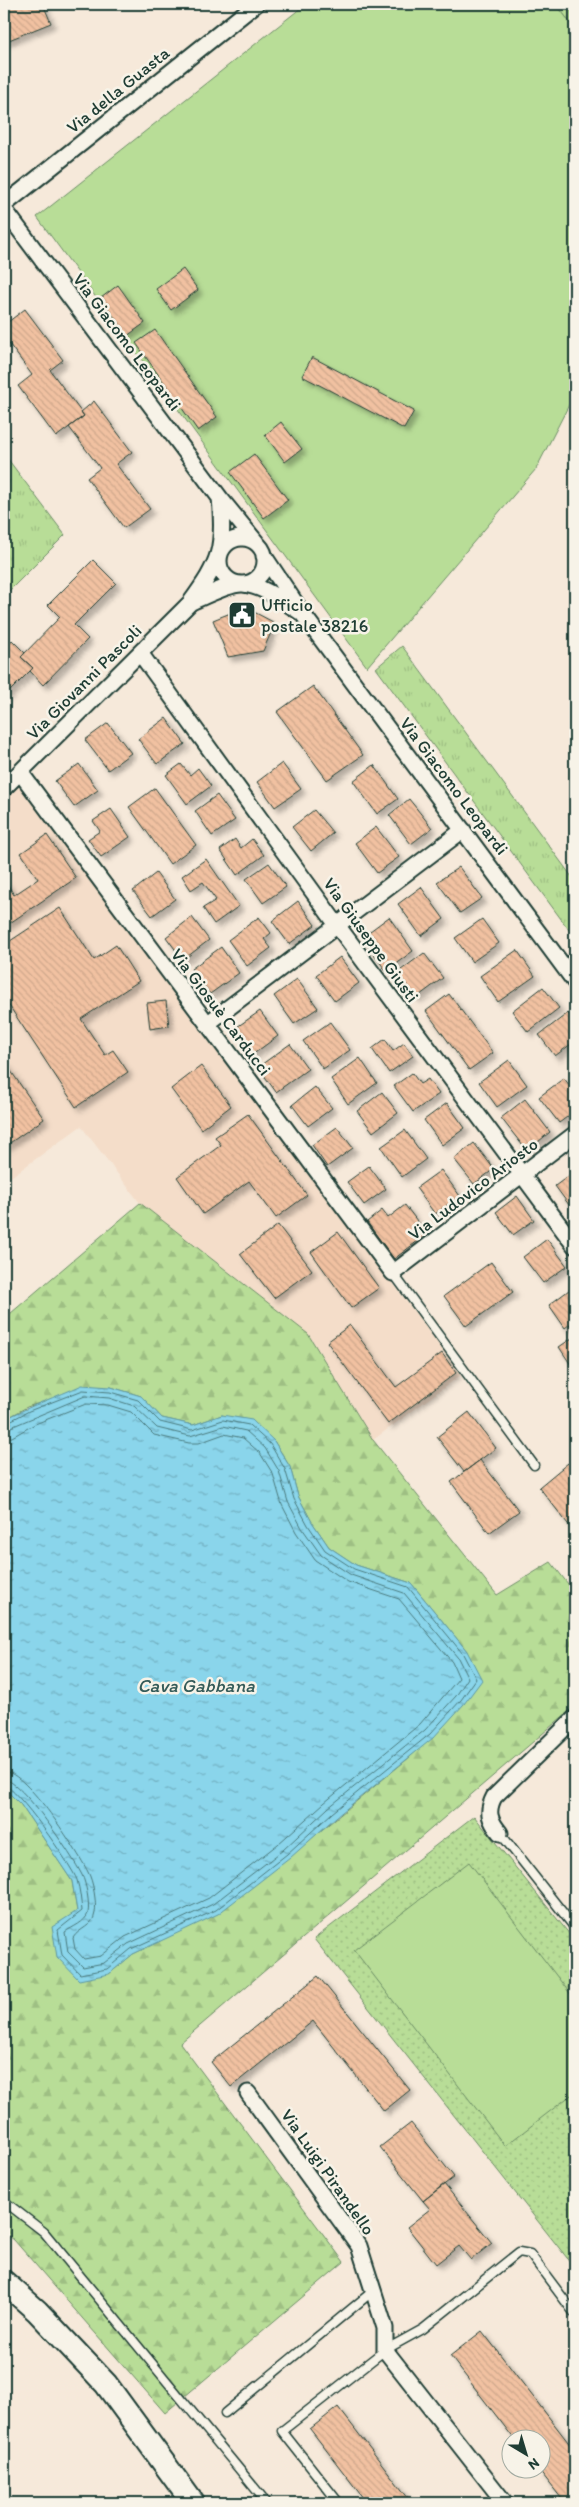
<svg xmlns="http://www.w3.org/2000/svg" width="579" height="2507" viewBox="0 0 579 2507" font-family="Itim,sans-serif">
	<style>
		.built { fill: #f4ddc9 }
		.grass { fill: url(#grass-tufts); stroke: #6c8d66 }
		.forest { fill: url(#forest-firs); stroke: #6c8d66 }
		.park { fill: url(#park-dots); stroke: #6c8d66 }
		.pitch { fill: #b8dd97; stroke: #6c8d66 }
		.water { fill: url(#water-ripples); stroke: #5f98a2 }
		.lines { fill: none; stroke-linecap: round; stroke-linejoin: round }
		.shore { stroke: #4a7a7d; stroke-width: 1 }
		.building { fill: url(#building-back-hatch); stroke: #1f3d34; filter: url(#shadow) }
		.lane-casing { stroke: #1f3d34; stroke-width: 11 }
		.street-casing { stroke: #1f3d34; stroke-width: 19 }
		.secondary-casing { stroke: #1f3d34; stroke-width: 26 }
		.lane { stroke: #f7f3e8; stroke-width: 8 }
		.street { stroke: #f7f3e8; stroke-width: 15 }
		.secondary { stroke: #f7f3e8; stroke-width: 22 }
		.labels { text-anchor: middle; stroke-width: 5; stroke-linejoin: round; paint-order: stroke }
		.street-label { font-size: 18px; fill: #1f3d34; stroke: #f7f3e8 }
		.poi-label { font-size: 18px; fill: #1f3d34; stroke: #f7f3e8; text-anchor: start }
		.water-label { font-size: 19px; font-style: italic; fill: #345b59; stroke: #f7f3e8 }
	</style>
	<defs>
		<pattern id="grass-tufts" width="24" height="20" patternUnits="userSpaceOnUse" patternTransform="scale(1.25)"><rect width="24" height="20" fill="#b8dd97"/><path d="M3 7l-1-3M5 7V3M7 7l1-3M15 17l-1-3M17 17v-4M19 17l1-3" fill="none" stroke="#9ebf83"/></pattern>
		<pattern id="forest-firs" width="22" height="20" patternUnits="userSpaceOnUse" patternTransform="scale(1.25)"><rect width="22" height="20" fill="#b8dd97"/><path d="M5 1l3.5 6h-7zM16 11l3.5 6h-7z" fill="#9ebf83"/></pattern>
		<pattern id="park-dots" width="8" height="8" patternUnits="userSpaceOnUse" patternTransform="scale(1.25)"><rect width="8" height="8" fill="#b8dd97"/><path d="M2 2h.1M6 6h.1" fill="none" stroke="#9ebf83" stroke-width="1.8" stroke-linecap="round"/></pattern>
		<pattern id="water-ripples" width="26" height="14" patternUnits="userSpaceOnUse" patternTransform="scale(1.25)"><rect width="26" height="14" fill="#8ad5eb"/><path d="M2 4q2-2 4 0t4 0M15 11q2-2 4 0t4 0" fill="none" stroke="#70aebf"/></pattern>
		<pattern id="building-back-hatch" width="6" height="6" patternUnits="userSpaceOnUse" patternTransform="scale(1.25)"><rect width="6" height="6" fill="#f1c1a1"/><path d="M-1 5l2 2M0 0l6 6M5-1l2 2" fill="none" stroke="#cea78b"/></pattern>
		<filter id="shadow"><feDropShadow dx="4.5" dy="4.5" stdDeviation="2.5" flood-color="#0004"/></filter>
	</defs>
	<rect width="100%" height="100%" fill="#f6e9da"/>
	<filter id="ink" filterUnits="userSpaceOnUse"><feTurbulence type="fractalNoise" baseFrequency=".02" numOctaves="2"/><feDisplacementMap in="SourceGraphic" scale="10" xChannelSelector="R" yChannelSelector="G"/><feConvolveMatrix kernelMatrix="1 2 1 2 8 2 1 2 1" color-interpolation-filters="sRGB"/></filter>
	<g filter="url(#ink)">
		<path class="built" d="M 19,778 L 461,1375 L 373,1440 L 308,1334 L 140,1203 L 81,1126 L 4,1182 L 4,794 Z"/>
		<path class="grass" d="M 4,454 L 65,535 L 4,596 Z
			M 402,646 L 575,881 L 575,938 L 376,668 Z"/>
		<path class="forest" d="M 140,1203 L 308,1334 L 373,1440 L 497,1595 L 551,1562 L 575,1593 L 575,1706 L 180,2043 L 344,2262 L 165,2413 L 14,2240 L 4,2232 L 4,1788 L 21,1805 L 72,1881 L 77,1911 L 109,1974 L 133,1954 L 161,1940 L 312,1838 L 410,1757 L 464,1704 L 467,1651 L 411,1583 L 356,1565 L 329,1547 L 312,1522 L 298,1496 L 290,1467 L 274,1441 L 222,1415 L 193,1425 L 162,1418 L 141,1396 L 111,1387 L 55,1398 L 27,1407 L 4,1420 L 4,1319 Z"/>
		<path class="park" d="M 556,4 L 575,4 L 575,29 Z
			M 474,1816 L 575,1941 L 575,2268 L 314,1939 Z"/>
		<path class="pitch" d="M 306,4 L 556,4 L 575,29 L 575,393 L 536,469 L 367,667 L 37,217 Z
			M 469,1862 L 575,2000 L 575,2092 L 505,2146 L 354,1950 Z"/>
		<path class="water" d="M 82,1385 L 111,1387 L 141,1396 L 162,1418 L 193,1425 L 222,1415 L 252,1420 L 274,1441 L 290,1467 L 298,1496 L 312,1522 L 329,1547 L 356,1565 L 411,1583 L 467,1651 L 482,1680 L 464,1704 L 433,1738 L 336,1817 L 290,1858 L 218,1914 L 133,1954 L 109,1974 L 79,1980 L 57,1957 L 52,1927 L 77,1911 L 72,1881 L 21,1805 L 4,1788 L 4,1420 C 29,1406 56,1397 82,1385 Z"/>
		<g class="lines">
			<path class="shore" d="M 4,1424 L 29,1411 L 83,1390 L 110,1392 L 138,1400 L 160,1422 L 192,1430 L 223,1420 L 249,1425 L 270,1444 L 285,1469 L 294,1499 L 308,1525 L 325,1550 L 354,1569 L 408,1587 L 463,1654 L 476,1679 L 461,1700 L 430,1734 L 332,1813 L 287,1854 L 216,1910 L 131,1949 L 107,1969 L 80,1974 L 62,1955 L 58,1930 L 82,1911 C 81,1901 80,1890 77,1880 C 72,1866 16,1786 4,1785
				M 4,1430 L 85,1396 L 109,1398 L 134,1406 L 157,1428 L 190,1436 L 223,1426 L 246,1431 L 265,1448 L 279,1471 L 288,1502 L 302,1528 L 321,1555 L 351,1575 L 404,1593 L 458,1658 L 468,1678 L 456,1696 L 425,1730 L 328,1808 L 283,1850 L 213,1904 L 128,1944 L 104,1963 L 83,1967 L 68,1952 L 65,1932 C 72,1927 86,1922 88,1913 C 90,1904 86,1883 82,1875 C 73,1857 22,1780 4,1779
				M 4,1438 L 12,1437 L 35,1424 L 86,1404 L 108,1405 L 131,1412 L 154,1435 L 189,1443 L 199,1443 L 224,1434 L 243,1438 L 260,1453 L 273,1474 L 282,1505 L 296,1532 L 315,1560 L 348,1582 L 399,1599 L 452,1662 L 459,1678 L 420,1724 L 324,1803 L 278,1844 L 209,1898 L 125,1937 L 101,1956 L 84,1959 L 75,1949 L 73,1938 C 79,1928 93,1927 95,1913 C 97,1903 93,1881 88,1872 C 77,1850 27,1772 4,1771"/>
		</g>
		<path class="building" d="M 4,4 L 43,4 L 51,23 L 4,42 Z
			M 183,269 L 198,290 L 171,310 L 156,289 Z
			M 118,285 L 145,323 L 127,336 L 101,298 Z
			M 25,309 L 63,360 L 50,370 L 84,416 L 56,437 L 18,386 L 32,375 L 4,337 L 4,325 Z
			M 155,330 L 217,417 L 198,431 L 136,343 Z
			M 312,357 L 414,411 L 404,429 L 302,376 Z
			M 94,401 L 132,452 L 116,464 L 150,509 L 124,528 L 87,478 L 100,468 L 69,427 L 84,416 L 81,412 Z
			M 281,422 L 302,449 L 285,462 L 265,435 Z
			M 254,454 L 288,500 L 264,518 L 230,472 Z
			M 93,560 L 116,583 L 74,625 L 88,639 L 43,685 L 30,671 L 33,668 L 21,657 L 60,617 L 48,605 Z
			M 254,612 L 275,623 L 263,651 L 228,657 L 213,620 L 228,614 Z
			M 12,640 L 25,653 L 21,657 L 33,668 L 4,697 L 4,648 Z
			M 313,686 L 363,755 L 327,780 L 277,712 Z
			M 166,718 L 185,744 L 157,764 L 138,739 Z
			M 108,723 L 131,753 L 108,770 L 85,740 Z
			M 282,763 L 301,789 L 275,807 L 257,782 Z
			M 79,764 L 98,790 L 74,807 L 55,781 Z
			M 181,764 L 190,775 L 198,768 L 211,786 L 187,804 L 166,775 Z
			M 374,765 L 398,799 L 377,814 L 353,781 Z
			M 155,788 L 196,845 L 170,864 L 129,807 Z
			M 217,795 L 235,820 L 212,836 L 195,811 Z
			M 409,799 L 432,828 L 411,844 L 389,815 Z
			M 111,809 L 130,837 L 101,857 L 88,839 L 100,831 L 93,821 Z
			M 314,810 L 333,833 L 311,851 L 292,827 Z
			M 376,827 L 399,857 L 377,873 L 355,843 Z
			M 47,835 L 76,878 L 4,927 L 4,879 L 14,895 L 38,879 L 21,853 Z
			M 235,839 L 241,848 L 252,839 L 264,855 L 237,875 L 220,850 Z
			M 206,859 L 239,906 L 214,924 L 203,908 L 216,900 L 203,882 L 191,890 L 182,876 Z
			M 269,863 L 286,887 L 263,903 L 246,879 Z
			M 459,867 L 482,898 L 460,913 L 437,882 Z
			M 156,873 L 175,899 L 152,916 L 133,891 Z
			M 421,887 L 444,919 L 421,936 L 398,904 Z
			M 298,901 L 315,925 L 289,944 L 272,921 Z
			M 60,908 L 94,960 L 116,945 L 139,981 L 81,1019 L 105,1055 L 113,1050 L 128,1072 L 76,1107 L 4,998 L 4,945 Z
			M 192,917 L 209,940 L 183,960 L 166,937 Z
			M 259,917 L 271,933 L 264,939 L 271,948 L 247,966 L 228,940 Z
			M 389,917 L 413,951 L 386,971 L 362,937 Z
			M 482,919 L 499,943 L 472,962 L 455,938 Z
			M 221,947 L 239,973 L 210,994 L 191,969 Z
			M 517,950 L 535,976 L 498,1002 L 480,976 Z
			M 424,953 L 443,978 L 416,998 L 397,973 Z
			M 340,957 L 359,983 L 335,1001 L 316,975 Z
			M 297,979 L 318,1008 L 294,1024 L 274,996 Z
			M 543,987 L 559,1008 L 528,1032 L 512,1011 Z
			M 449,994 L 493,1053 L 469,1070 L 426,1011 Z
			M 166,1001 L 169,1026 L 150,1029 L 147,1003 Z
			M 260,1011 L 278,1036 L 252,1055 L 234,1029 Z
			M 568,1013 L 575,1023 L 575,1041 L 555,1056 L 539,1035 Z
			M 330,1022 L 350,1050 L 323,1069 L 303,1041 Z
			M 385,1039 L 393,1051 L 404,1043 L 413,1056 L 389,1073 L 372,1049 Z
			M 290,1044 L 308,1069 L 276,1092 L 258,1067 Z
			M 360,1058 L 377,1083 L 348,1104 L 331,1079 Z
			M 509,1060 L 527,1085 L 497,1107 L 479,1082 Z
			M 4,1061 L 44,1119 L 4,1147 Z
			M 201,1066 L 231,1106 L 201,1129 L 171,1089 Z
			M 412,1073 L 420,1084 L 428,1079 L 439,1094 L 413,1112 L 394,1086 Z
			M 564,1078 L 575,1093 L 575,1111 L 559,1123 L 539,1097 Z
			M 315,1087 L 332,1108 L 308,1126 L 292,1105 Z
			M 382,1092 L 398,1113 L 373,1132 L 357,1111 Z
			M 525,1099 L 550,1132 L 527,1151 L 501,1118 Z
			M 447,1103 L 465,1128 L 442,1145 L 424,1120 Z
			M 248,1114 L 307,1195 L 276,1218 L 249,1181 L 203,1214 L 177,1177 L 221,1145 L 215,1137 Z
			M 337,1127 L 353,1148 L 327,1167 L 312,1145 Z
			M 405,1130 L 426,1159 L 402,1177 L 381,1147 Z
			M 474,1143 L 494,1169 L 474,1184 L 454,1159 Z
			M 369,1166 L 386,1189 L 364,1205 L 347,1182 Z
			M 441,1170 L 460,1196 L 435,1214 L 416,1188 Z
			M 575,1171 L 575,1207 L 572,1209 L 555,1186 Z
			M 517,1196 L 534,1220 L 513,1235 L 496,1212 Z
			M 405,1205 L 427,1234 L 394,1259 L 367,1222 L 382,1210 L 388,1218 Z
			M 278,1225 L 312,1270 L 274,1298 L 240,1254 Z
			M 338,1232 L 379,1288 L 351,1308 L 311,1252 Z
			M 547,1239 L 567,1266 L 543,1283 L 523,1257 Z
			M 491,1262 L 513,1292 L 466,1326 L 444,1296 Z
			M 573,1287 L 575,1289 L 575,1320 L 565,1328 L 549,1305 Z
			M 350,1325 L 396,1387 L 442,1353 L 456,1373 L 388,1424 L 327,1342 Z
			M 575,1336 L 575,1371 L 559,1347 Z
			M 469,1412 L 496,1448 L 464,1472 L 437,1437 Z
			M 480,1460 L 519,1511 L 489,1533 L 451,1482 Z
			M 568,1463 L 575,1472 L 575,1533 L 539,1487 Z
			M 318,1976 L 410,2090 L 384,2111 L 313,2021 L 231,2087 L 211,2062 Z
			M 411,2123 L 454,2177 L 423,2201 L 380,2147 Z
			M 444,2184 L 492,2243 L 471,2260 L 459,2246 L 436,2264 L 407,2227 L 430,2209 L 423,2201 Z
			M 482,2331 L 575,2451 L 575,2503 L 565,2503 L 539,2470 L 542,2470 L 542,2440 L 515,2440 L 450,2356 Z
			M 338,2407 L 412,2503 L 367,2503 L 310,2429 Z"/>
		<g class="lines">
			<defs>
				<path id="lane" d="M 393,1273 L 534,1465
					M 500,1833 L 575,1928
					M 4,2201 L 44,2232 L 267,2503
					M 225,2413 L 373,2291
					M 339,2503 L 282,2431 L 385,2350 L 423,2329 L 519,2252 L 530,2254 L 575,2314"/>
				<path id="street" d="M 4,205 L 256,4
					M 4,209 L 220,498
					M219 561a23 23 0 1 1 46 0a23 23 0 1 1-46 0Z
					M 191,602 C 203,597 230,583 243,584 C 264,586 284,602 302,613 L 264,556
					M 302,613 L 575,982
					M 140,653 L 337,925 L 575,1246
					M 20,772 L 393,1273 L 575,1134
					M 4,788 L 190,603 C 220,562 225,549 220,498 L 256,542
					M 207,1024 L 463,830
					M 500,1833 C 490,1821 486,1812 494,1797 L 575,1718
					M 248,2093 L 359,2246 L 385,2328 L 385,2350 L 505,2503"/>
				<path id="secondary" d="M 4,2282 L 37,2311 L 106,2384 L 193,2503"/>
			</defs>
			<use href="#lane" class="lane-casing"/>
			<use href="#street" class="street-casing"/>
			<use href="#secondary" class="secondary-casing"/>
			<use href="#lane" class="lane"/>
			<use href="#street" class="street"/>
			<use href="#secondary" class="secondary"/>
		</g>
	</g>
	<defs>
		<symbol id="civic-square" viewBox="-11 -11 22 22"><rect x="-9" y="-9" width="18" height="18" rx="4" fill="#1f3d34" stroke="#f7f3e8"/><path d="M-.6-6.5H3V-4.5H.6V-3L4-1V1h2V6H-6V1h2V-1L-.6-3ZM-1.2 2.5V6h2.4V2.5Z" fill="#fff"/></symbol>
	</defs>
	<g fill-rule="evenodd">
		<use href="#civic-square" x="226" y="599" width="32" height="32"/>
	</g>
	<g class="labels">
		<g class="street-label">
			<text transform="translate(118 90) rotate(-39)" y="6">Via della Guasta</text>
			<text transform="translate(127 342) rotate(53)" y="6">Via Giacomo Leopardi</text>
			<text transform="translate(84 682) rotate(-45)" y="6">Via Giovanni Pascoli</text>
			<text transform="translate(454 786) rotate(53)" y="6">Via Giacomo Leopardi</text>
			<text transform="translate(371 940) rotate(54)" y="6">Via Giuseppe Giusti</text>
			<text transform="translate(221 1012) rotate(53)" y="6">Via Giosuè Carducci</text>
			<text transform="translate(473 1189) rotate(-37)" y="6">Via Ludovico Ariosto</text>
			<text transform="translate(328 2172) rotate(55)" y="6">Via Luigi Pirandello</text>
		</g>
		<g class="poi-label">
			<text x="261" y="611">Ufficio<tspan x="261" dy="21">postale 38216</tspan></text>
		</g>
		<g class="water-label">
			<text x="196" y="1692">Cava Gabbana</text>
		</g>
	</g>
	<rect width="579" height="2507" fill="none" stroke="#f7f3e8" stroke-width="20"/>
	<rect x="10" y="10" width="559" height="2487" fill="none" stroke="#1f3d34" stroke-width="2" filter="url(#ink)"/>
	<g transform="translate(526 2454) rotate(142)"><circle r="24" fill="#f7f3e8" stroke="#a1aaa0"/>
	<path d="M0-4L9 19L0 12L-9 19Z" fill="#1f3d34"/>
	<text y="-8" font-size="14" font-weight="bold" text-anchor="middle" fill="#1f3d34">N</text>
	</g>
</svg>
